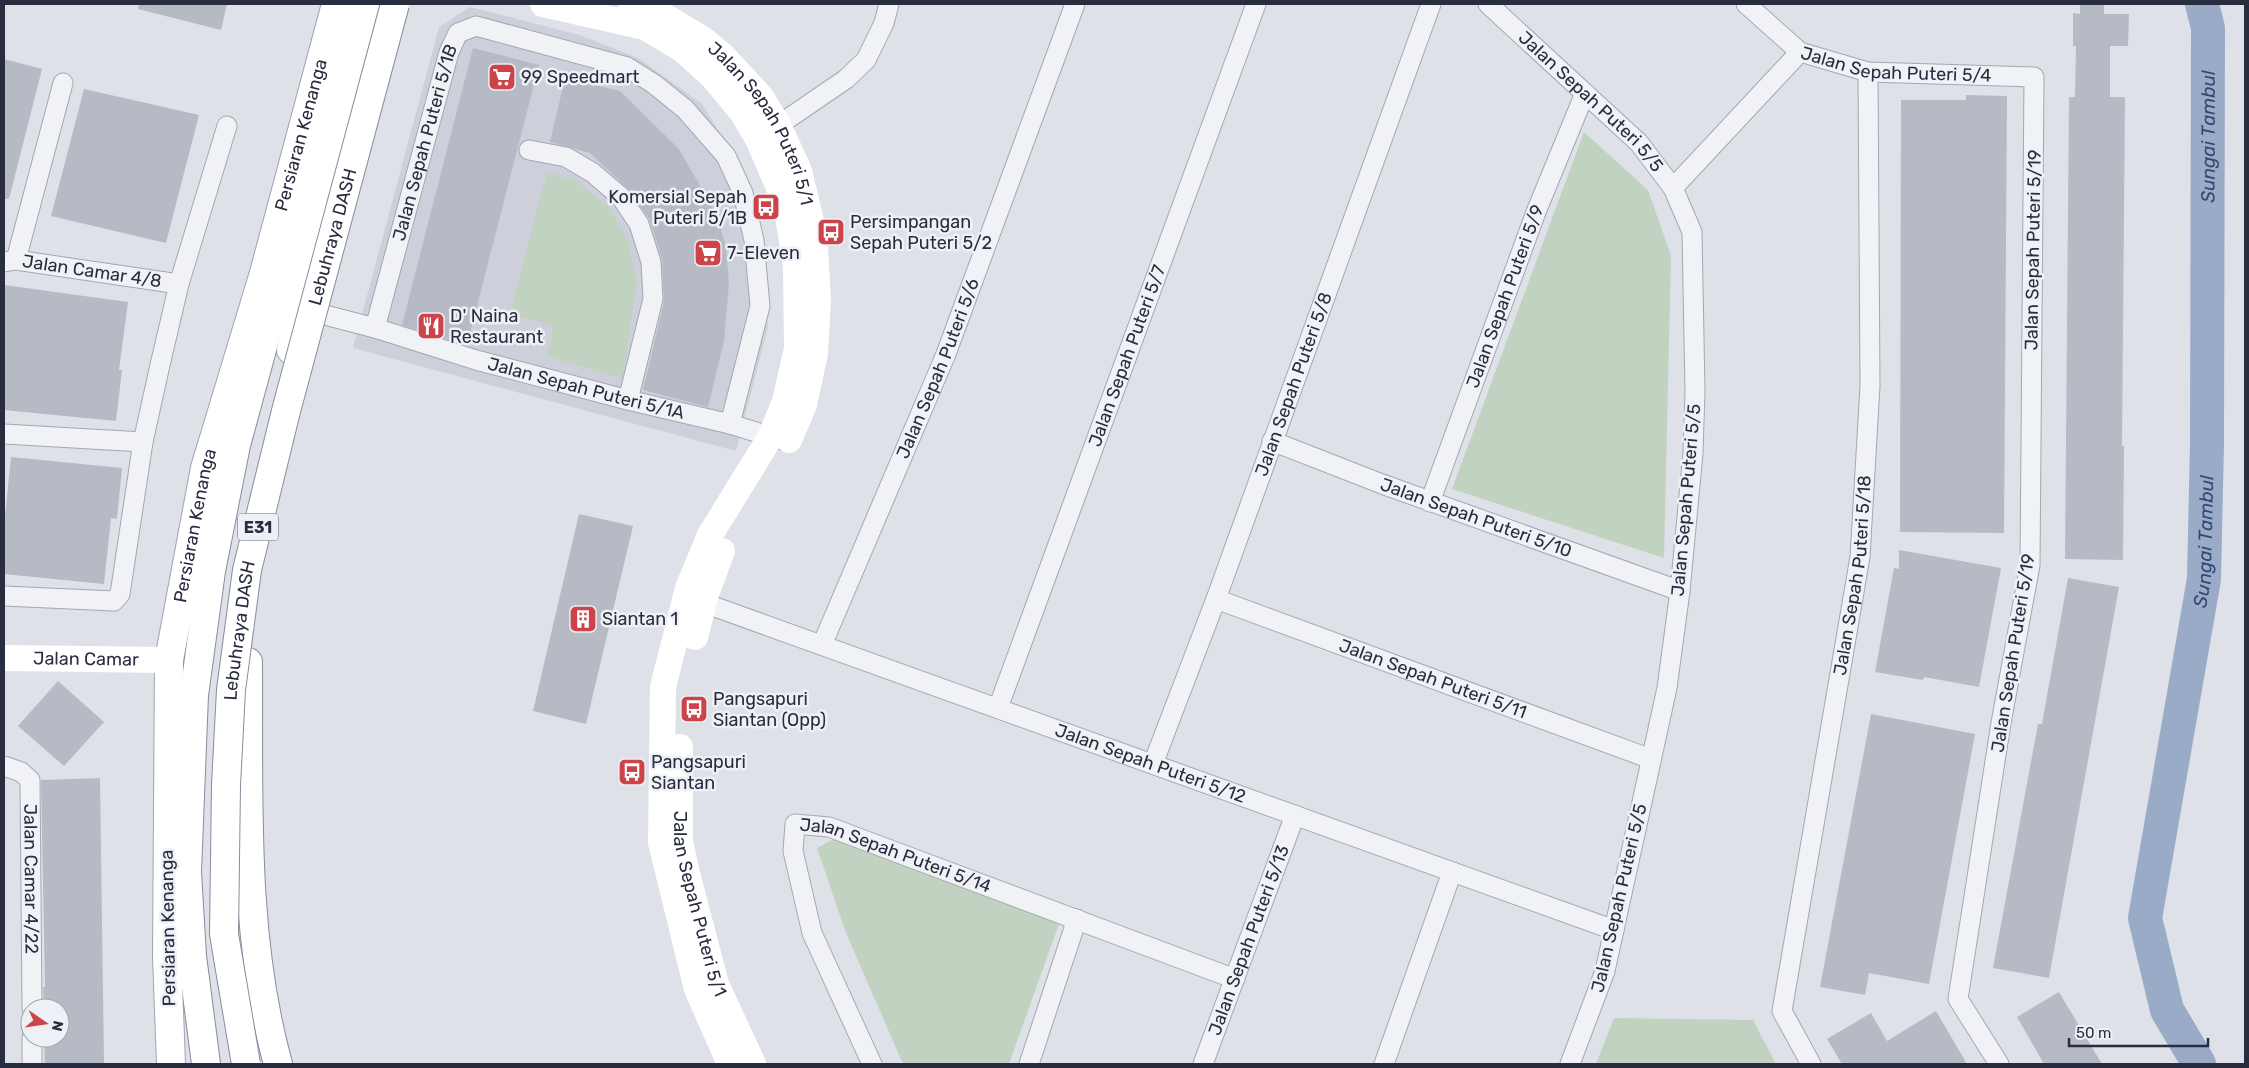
<svg xmlns="http://www.w3.org/2000/svg" width="2249" height="1068" viewBox="0 0 2249 1068" font-family="Rubik,sans-serif">
	<style>
		.built { fill: #cdd0da }
		.green { fill: #c2d2c0 }
		.lines { fill: none; stroke-linecap: round; stroke-linejoin: round }
		.river { stroke: #9aabc8; stroke-width: 34 }
		.building { fill: #b6bac4 }
		.street-casing { stroke: #a4a7b2; stroke-width: 21 }
		.primary-casing { stroke: #9ea4b3; stroke-width: 30 }
		.highway-casing { stroke: #868d9e; stroke-width: 30 }
		.street { stroke: #f1f2f6; stroke-width: 19 }
		.secondary { stroke: #fff; stroke-width: 26 }
		.primary { stroke: #fff; stroke-width: 28 }
		.highway { stroke: #fff; stroke-width: 28 }
		.highway-bridge-casing { stroke: #868d9e; stroke-width: 30; stroke-linecap: butt }
		.highway-bridge { stroke: #fff; stroke-width: 28 }
		.labels { text-anchor: middle; stroke-width: 5; stroke-linejoin: round; paint-order: stroke }
		.shield { fill: #eef0f5; stroke: #636876; stroke-width: 1 }
		.shield-label { font-size: 16px; font-weight: bold; fill: #282d3f }
		.street-label { font-size: 18px; fill: #282d3f; stroke: #eef0f5 }
		.poi-label { font-size: 18px; fill: #282d3f; stroke: #eef0f5; text-anchor: start }
		.water-label { font-size: 19px; font-style: italic; fill: #324772; stroke: #eef0f5 }
	</style>
	<rect width="100%" height="100%" fill="#dee1e8"/>
	<path class="built" d="M 470,7 L 580,35 L 640,59 L 702,104 L 738,163 L 759,231 L 768,327 L 736,451 L 353,348 L 439,27 Z"/>
	<path class="green" d="M 1584,132 L 1648,190 L 1671,256 L 1664,558 L 1452,489 Z
		M 547,172 L 575,180 L 609,207 L 629,244 L 637,283 L 623,379 L 547,356 L 554,326 L 510,314 Z
		M 834,839 L 1060,921 L 1009,1064 L 903,1064 L 846,933 L 817,848 Z
		M 1614,1018 L 1753,1020 L 1776,1064 L 1596,1064 Z"/>
	<g class="lines">
		<path class="river" id="s1" d="M 2199,1064 L 2167,1010 L 2145,918 L 2204,579 L 2207,443 L 2208,28 L 2202,4"/>
	</g>
	<path class="building" d="M 139,4 L 227,4 L 221,30 L 138,9 Z
		M 2080,4 L 2104,4 L 2104,14 L 2129,14 L 2128,46 L 2110,46 L 2110,97 L 2125,97 L 2122,446 L 2124,446 L 2123,560 L 2065,559 L 2069,97 L 2075,97 L 2076,46 L 2073,46 L 2073,13 L 2080,14 Z
		M 473,48 L 539,65 L 467,345 L 402,325 Z
		M 4,59 L 42,69 L 9,199 L 4,199 Z
		M 565,78 L 620,91 L 679,149 L 717,215 L 726,248 L 729,283 L 724,341 L 708,407 L 643,390 L 664,302 L 662,259 L 650,220 L 628,189 L 590,153 L 550,142 Z
		M 84,89 L 199,115 L 166,243 L 51,216 Z
		M 1966,95 L 2007,96 L 2004,533 L 1900,532 L 1901,100 L 1966,100 Z
		M 4,285 L 128,302 L 119,370 L 122,370 L 116,421 L 4,410 Z
		M 11,457 L 122,468 L 117,519 L 111,518 L 104,584 L 4,574 L 4,526 Z
		M 579,514 L 633,526 L 586,724 L 533,711 Z
		M 1899,550 L 2001,568 L 1979,687 L 1924,677 L 1923,680 L 1875,672 L 1894,568 L 1899,569 Z
		M 2068,578 L 2119,587 L 2049,978 L 1993,968 L 2038,724 L 2042,724 Z
		M 58,681 L 104,722 L 64,766 L 18,726 Z
		M 1871,714 L 1975,734 L 1929,984 L 1869,973 L 1865,995 L 1820,987 Z
		M 100,778 L 104,1064 L 45,1064 L 44,1038 L 60,1038 L 60,1008 L 44,1008 L 43,987 L 45,987 L 41,780 Z
		M 2059,992 L 2102,1064 L 2044,1064 L 2017,1017 Z
		M 1936,1011 L 1967,1064 L 1842,1064 L 1827,1039 L 1871,1013 L 1887,1041 Z"/>
	<g class="lines">
		<defs>
			<g id="street">
				<path id="s2" d="M 1488,4 L 1639,143 L 1673,188 L 1692,232 L 1695,392 L 1693,453 L 1680,591 L 1667,688 L 1605,971 L 1570,1064"/>
				<path id="s3" d="M 1746,4 L 1800,52 L 1868,72 L 2034,77 L 2030,565 L 2001,723 L 1958,999 L 1999,1064"/>
				<path d="M 767,133 L 846,79 L 866,60 L 884,23 L 889,4"/>
				<path d="M 529,150 L 566,157 L 593,173 L 621,197 L 639,224 L 651,262 L 653,299 L 628,400"/>
				<path d="M 1673,188 L 1800,52"/>
				<path d="M 16,260 L 63,83"/>
				<path id="s4" d="M 4,262 L 16,260 L 179,284"/>
				<path id="s5" d="M 302,309 L 375,328 L 476,360 L 628,400 L 730,424 L 782,440"/>
				<path id="s6" d="M 375,328 L 449,52 L 458,33 L 476,26 L 627,67 L 654,84 L 685,109 L 726,156 L 743,193 L 754,240 L 760,306 L 730,424"/>
				<path d="M 4,434 L 143,442"/>
				<path id="s7" d="M 1272,441 L 1382,484 L 1680,591"/>
				<path id="s8" d="M 1430,502 L 1536,212 L 1585,93"/>
				<path d="M 4,596 L 114,601 L 120,594 L 143,442 L 160,365 L 179,284 L 227,126"/>
				<path id="s9" d="M 693,599 L 1614,930"/>
				<path id="s10" d="M 1216,599 L 1651,759"/>
				<path id="s11" d="M 822,645 L 946,354 L 1075,4"/>
				<path id="s12" d="M 998,708 L 1256,4"/>
				<path id="s13" d="M 1153,764 L 1216,599 L 1431,4"/>
				<path id="s14" d="M 4,766 L 21,772 L 30,780 L 32,1008"/>
				<path d="M 32,1064 L 32,1038"/>
				<path id="s15" d="M 872,1064 L 812,933 L 793,851 L 795,824 L 829,827 L 1235,979"/>
				<path d="M 1029,1064 L 1077,919"/>
				<path id="s16" d="M 1203,1064 L 1295,815"/>
				<path d="M 1384,1064 L 1452,872"/>
				<path id="s17" d="M 1811,1064 L 1782,1011 L 1860,557 L 1870,386 L 1868,72"/>
			</g>
			<g id="primary">
				<path d="M 291,350 C 314,233 346,118 377,4"/>
				<path id="s21" d="M 171,1064 L 167,957 L 169,660 L 205,468 L 264,273 L 336,4"/>
			</g>
			<path id="highway" d="M 248,662 C 249,796 242,934 278,1064
				M 206,1064 L 192,956 L 187,872 L 194,695 L 211,571 L 236,445 L 356,4"/>
		</defs>
		<use href="#street" class="street-casing"/>
		<use href="#primary" class="primary-casing"/>
		<use href="#highway" class="highway-casing"/>
		<use href="#street" class="street"/>
		<g class="secondary">
			<path d="M 543,4 L 645,27 L 682,49 L 711,75 L 742,112 L 758,139 L 786,204 L 796,266 L 797,349 L 785,401 L 771,436 L 710,535 L 688,588 L 663,687 L 661,843 L 697,989 L 730,1064"/>
			<path id="s18" d="M 631,4 L 653,9 L 704,40 L 724,57 L 761,97 L 778,125 L 799,171 L 814,233 L 818,299 L 815,353 L 804,405 L 789,440"/>
			<path d="M 695,637 L 706,594 L 722,551"/>
			<path id="s19" d="M 4,658 L 169,660"/>
			<path id="s20" d="M 680,747 L 680,842 L 688,877 L 716,984 L 753,1064"/>
		</g>
		<use href="#primary" class="primary"/>
		<use href="#highway" class="highway"/>
		<defs>
			<g id="highway-bridge">
				<path id="s22" d="M 246,1064 L 224,934 L 226,785 L 231,690 L 247,570 L 286,411 L 395,4"/>
			</g>
		</defs>
		<use href="#highway-bridge" class="highway-bridge-casing"/>
		<use href="#highway-bridge" class="highway-bridge"/>
	</g>
	<defs>
		<symbol id="supermarket-square" viewBox="-11 -11 22 22"><rect x="-9" y="-9" width="18" height="18" rx="4" fill="#cc4449" stroke="#eef0f5"/><path d="M-6-5.5h2.5l.6 2H6L4.5 2H-2.5L-4.4-4H-6ZM-1.5 3.2a1.3 1.3 0 1 0 .1 0ZM3 3.2a1.3 1.3 0 1 0 .1 0Z" fill="#fff"/></symbol>
		<symbol id="bus-square" viewBox="-11 -11 22 22"><rect x="-9" y="-9" width="18" height="18" rx="4" fill="#cc4449" stroke="#eef0f5"/><path d="M-5-6H5V4H4V6H2V4H-2V6H-4V4H-5ZM-3.5-4V0h7V-4ZM-3.5 1.2v1.5H-2V1.2ZM2 1.2v1.5H3.5V1.2Z" fill="#fff"/></symbol>
		<symbol id="restaurant-square" viewBox="-11 -11 22 22"><rect x="-9" y="-9" width="18" height="18" rx="4" fill="#cc4449" stroke="#eef0f5"/><path d="M-5-6h1v4h1v-4h1v4h1v-4h1v5L-1.5 .5V6h-2V.5L-5-1ZM5-6V6H3V1.5H1.5Q1.5-4 5-6Z" fill="#fff"/></symbol>
		<symbol id="building-square" viewBox="-11 -11 22 22"><rect x="-9" y="-9" width="18" height="18" rx="4" fill="#cc4449" stroke="#eef0f5"/><path d="M-4-6H4V6H1V3H-1V6H-4ZM-2.5-4.3h1.7v1.8h-1.7ZM.8-4.3h1.7v1.8H.8ZM-2.5-1h1.7V.8h-1.7ZM.8-1h1.7V.8H.8Z" fill="#fff"/></symbol>
	</defs>
	<g fill-rule="evenodd">
		<use href="#supermarket-square" x="486" y="61" width="32" height="32"/>
		<use href="#bus-square" x="750" y="191" width="32" height="32"/>
		<use href="#bus-square" x="815" y="216" width="32" height="32"/>
		<use href="#supermarket-square" x="692" y="237" width="32" height="32"/>
		<use href="#restaurant-square" x="415" y="310" width="32" height="32"/>
		<use href="#building-square" x="567" y="603" width="32" height="32"/>
		<use href="#bus-square" x="678" y="693" width="32" height="32"/>
		<use href="#bus-square" x="616" y="756" width="32" height="32"/>
	</g>
	<g class="labels">
		<rect class="shield" x="238" y="513.5" width="40" height="27" rx="4"/>
		<g class="shield-label">
			<text x="258" y="533">E31</text>
		</g>
		<g class="street-label">
			<text dy="6" stroke="none"><textPath href="#s3" startOffset="170">Jalan Sepah Puteri 5/4</textPath></text>
			<text dy="6" stroke="none"><textPath href="#s2" startOffset="142">Jalan Sepah Puteri 5/5</textPath></text>
			<text dy="6" stroke="none"><textPath href="#s18" startOffset="186">Jalan Sepah Puteri 5/1</textPath></text>
			<text dy="6" stroke="none"><textPath href="#s21" startOffset="946">Persiaran Kenanga</textPath></text>
			<text dy="6" stroke="none"><textPath href="#s6" startOffset="192">Jalan Sepah Puteri 5/1B</textPath></text>
			<text dy="6" stroke="none"><textPath href="#s22" startOffset="841">Lebuhraya DASH</textPath></text>
			<text transform="translate(2033 250) rotate(-89)" y="6">Jalan Sepah Puteri 5/19</text>
			<text dy="6" stroke="none"><textPath href="#s4" startOffset="89">Jalan Camar 4/8</textPath></text>
			<text dy="6" stroke="none"><textPath href="#s8" startOffset="219">Jalan Sepah Puteri 5/9</textPath></text>
			<text dy="6" stroke="none"><textPath href="#s12" startOffset="375">Jalan Sepah Puteri 5/7</textPath></text>
			<text dy="6" stroke="none"><textPath href="#s11" startOffset="300">Jalan Sepah Puteri 5/6</textPath></text>
			<text dy="6" stroke="none"><textPath href="#s13" startOffset="405">Jalan Sepah Puteri 5/8</textPath></text>
			<text dy="6" stroke="none"><textPath href="#s5" startOffset="295">Jalan Sepah Puteri 5/1A</textPath></text>
			<text transform="translate(1686 500) rotate(-85)" y="6">Jalan Sepah Puteri 5/5</text>
			<text dy="6" stroke="none"><textPath href="#s7" startOffset="218">Jalan Sepah Puteri 5/10</textPath></text>
			<text dy="6" stroke="none"><textPath href="#s21" startOffset="541">Persiaran Kenanga</textPath></text>
			<text dy="6" stroke="none"><textPath href="#s17" startOffset="502">Jalan Sepah Puteri 5/18</textPath></text>
			<text dy="6" stroke="none"><textPath href="#s22" startOffset="436">Lebuhraya DASH</textPath></text>
			<text transform="translate(2013 653) rotate(-81)" y="6">Jalan Sepah Puteri 5/19</text>
			<text dy="6" stroke="none"><textPath href="#s19" startOffset="82">Jalan Camar</textPath></text>
			<text dy="6" stroke="none"><textPath href="#s10" startOffset="231">Jalan Sepah Puteri 5/11</textPath></text>
			<text dy="6" stroke="none"><textPath href="#s9" startOffset="486">Jalan Sepah Puteri 5/12</textPath></text>
			<text dy="6" stroke="none"><textPath href="#s15" startOffset="361">Jalan Sepah Puteri 5/14</textPath></text>
			<text dy="6" stroke="none"><textPath href="#s14" startOffset="129">Jalan Camar 4/22</textPath></text>
			<text transform="translate(1619 898) rotate(-77)" y="6">Jalan Sepah Puteri 5/5</text>
			<text dy="6" stroke="none"><textPath href="#s20" startOffset="159">Jalan Sepah Puteri 5/1</textPath></text>
			<text transform="translate(168 928) rotate(-91)" y="6">Persiaran Kenanga</text>
			<text dy="6" stroke="none"><textPath href="#s16" startOffset="132">Jalan Sepah Puteri 5/13</textPath></text>
		</g>
		<g class="poi-label">
			<text x="521" y="83">99 Speedmart</text>
			<text x="747" y="203" text-anchor="end">Komersial Sepah<tspan x="747" dy="21">Puteri 5/1B</tspan></text>
			<text x="850" y="228">Persimpangan<tspan x="850" dy="21">Sepah Puteri 5/2</tspan></text>
			<text x="727" y="259">7-Eleven</text>
			<text x="450" y="322">D' Naina<tspan x="450" dy="21">Restaurant</tspan></text>
			<text x="602" y="625">Siantan 1</text>
			<text x="713" y="705">Pangsapuri<tspan x="713" dy="21">Siantan (Opp)</tspan></text>
			<text x="651" y="768">Pangsapuri<tspan x="651" dy="21">Siantan</tspan></text>
		</g>
		<g class="water-label">
			<text dy="7" stroke="none"><textPath href="#s1" startOffset="944">Sungai Tambul</textPath></text>
			<text dy="7" stroke="none"><textPath href="#s1" startOffset="539">Sungai Tambul</textPath></text>
		</g>
	</g>
	<rect width="2249" height="1068" fill="none" stroke="#282d3f" stroke-width="10"/>
	<g transform="translate(45 1023) rotate(103)"><circle r="24" fill="#eef0f5" stroke="#9fa2ac"/>
	<path d="M0-4L9 19L0 12L-9 19Z" fill="#cc4449"/>
	<text y="-8" font-size="14" font-weight="bold" text-anchor="middle" fill="#282d3f">N</text>
	</g>
	<path d="M2069 1038v8h139v-8" fill="none" stroke="#282d3f" stroke-width="2.5"/>
	<text x="2076" y="1038" font-size="15" fill="#282d3f" stroke="#eef0f5" stroke-width="4" paint-order="stroke">50 m</text>
</svg>
